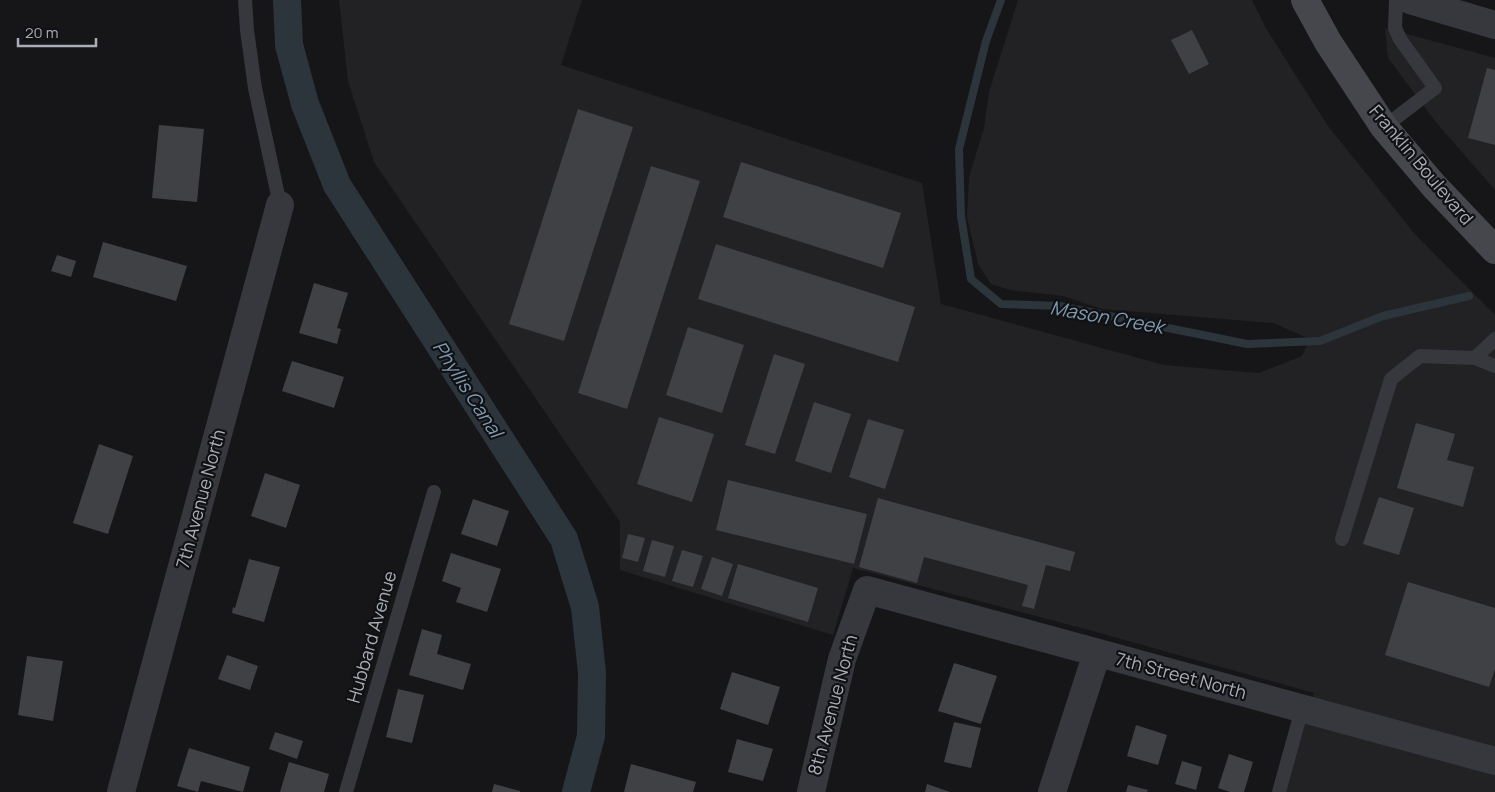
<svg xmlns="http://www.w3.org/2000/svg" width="1495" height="792" viewBox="0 0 1495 792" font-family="Manrope,sans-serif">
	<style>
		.built { fill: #222225 }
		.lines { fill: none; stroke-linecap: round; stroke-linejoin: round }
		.stream { stroke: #2c353c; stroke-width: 8 }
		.canal { stroke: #2c353c; stroke-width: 28 }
		.building { fill: #404145 }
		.lane { stroke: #37383d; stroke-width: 14 }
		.street { stroke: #37383d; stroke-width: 28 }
		.secondary { stroke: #45474d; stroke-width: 28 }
		.labels { text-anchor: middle; stroke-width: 4.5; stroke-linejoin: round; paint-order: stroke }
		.street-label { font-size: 18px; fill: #a8adb8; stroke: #111113 }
		.water-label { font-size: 19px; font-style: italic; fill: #7f9bb3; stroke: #111113 }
	</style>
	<rect width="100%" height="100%" fill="#161618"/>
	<path class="built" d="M 339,0 L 582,0 L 561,65 L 922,183 L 941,304 L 1164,365 L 1259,373 L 1302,356 L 1310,339 L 1273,323 L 1102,309 L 1063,296 L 1010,290 L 991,284 L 978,264 L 967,217 L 969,177 L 984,128 L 989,92 L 1018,0 L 1252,0 L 1267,30 L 1328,126 L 1414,233 L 1495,315 L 1495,792 L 1286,792 L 1314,693 L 1089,630 L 853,568 L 833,635 L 620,570 L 620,522 L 374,162 L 348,81 Z
		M 1385,28 L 1495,58 L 1495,190 L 1435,121 L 1388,58 Z"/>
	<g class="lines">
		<path class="stream" d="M 1001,0 L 986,41 L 959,149 L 961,216 L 971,279 L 1001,304 L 1060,306 L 1247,344 L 1320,341 L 1383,316 L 1469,296"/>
		<path class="canal" d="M 287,0 L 289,45 L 305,104 L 337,185 L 564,539 L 585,607 L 592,673 L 591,736 L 576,792"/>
	</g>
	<path class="building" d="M 1192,30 L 1209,64 L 1189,74 L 1171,40 Z
		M 1487,68 L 1495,70 L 1495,145 L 1468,138 Z
		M 578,109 L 633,127 L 564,341 L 509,324 Z
		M 159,125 L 204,129 L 197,202 L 152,198 Z
		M 741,162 L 901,213 L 883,268 L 723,217 Z
		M 651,166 L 700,181 L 627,409 L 578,393 Z
		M 103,242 L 187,266 L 176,301 L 93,277 Z
		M 716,244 L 915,307 L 898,362 L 698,299 Z
		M 57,255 L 76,261 L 71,277 L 51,271 Z
		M 314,283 L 348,293 L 337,328 L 341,329 L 337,344 L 299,333 Z
		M 688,327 L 744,345 L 722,413 L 666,395 Z
		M 774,354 L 805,364 L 775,454 L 745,445 Z
		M 292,361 L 344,377 L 334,408 L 282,391 Z
		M 814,402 L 851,414 L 831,473 L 795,461 Z
		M 659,417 L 714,434 L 692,502 L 637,484 Z
		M 868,419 L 904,430 L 885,489 L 849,477 Z
		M 1416,423 L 1455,434 L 1447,460 L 1474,467 L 1463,507 L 1397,488 Z
		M 99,444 L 133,456 L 108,534 L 73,523 Z
		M 265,473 L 300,485 L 286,528 L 251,516 Z
		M 728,480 L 867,514 L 854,564 L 716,530 Z
		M 1379,497 L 1414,508 L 1399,555 L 1363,544 Z
		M 878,498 L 1075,552 L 1070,571 L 1046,565 L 1034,609 L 1022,606 L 1028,585 L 924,557 L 917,583 L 859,567 Z
		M 473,499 L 509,511 L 497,546 L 461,534 Z
		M 628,534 L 645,538 L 638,562 L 622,558 Z
		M 652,540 L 674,546 L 665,577 L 643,571 Z
		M 682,550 L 703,556 L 693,587 L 672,581 Z
		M 451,553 L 501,569 L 487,612 L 456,602 L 461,588 L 442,581 Z
		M 712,557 L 733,564 L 722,596 L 701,589 Z
		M 249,559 L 280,567 L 264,622 L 232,613 L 233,607 L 235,608 Z
		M 738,564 L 818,588 L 808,622 L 728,598 Z
		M 1408,582 L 1495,608 L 1495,669 L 1489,687 L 1385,655 Z
		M 422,629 L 442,635 L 437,654 L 471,664 L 463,690 L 409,675 Z
		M 227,655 L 258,666 L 250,690 L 218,679 Z
		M 27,656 L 63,661 L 53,721 L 18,715 Z
		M 954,663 L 997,676 L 981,724 L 938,711 Z
		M 732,672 L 780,687 L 768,725 L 720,709 Z
		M 398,689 L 424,695 L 412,743 L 386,737 Z
		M 954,722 L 981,728 L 971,768 L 944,762 Z
		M 1136,725 L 1167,735 L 1158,765 L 1127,756 Z
		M 275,732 L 303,741 L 297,759 L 269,749 Z
		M 737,739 L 773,749 L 763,781 L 728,772 Z
		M 189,748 L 250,767 L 243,792 L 201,781 L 198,792 L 177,786 Z
		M 1229,754 L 1253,762 L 1244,792 L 1230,792 L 1218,788 Z
		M 1182,761 L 1202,767 L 1196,790 L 1175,784 Z
		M 289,762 L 329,774 L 324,792 L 280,792 Z
		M 631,764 L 696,782 L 693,792 L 624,792 Z
		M 494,784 L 520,791 L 520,792 L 492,792 Z
		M 927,784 L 950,792 L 925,792 Z
		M 1128,785 L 1148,790 L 1147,792 L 1126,792 Z"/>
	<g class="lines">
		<path class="lane" d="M 245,0 L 247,30 L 255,88 L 280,205
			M 1384,127 L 1435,88 L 1400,39 L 1395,28 L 1396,0
			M 1475,358 L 1495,339
			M 1342,539 L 1391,379 L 1420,356 L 1475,358 L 1495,366
			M 346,792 L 434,492
			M 1279,792 L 1302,709"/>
		<path class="street" d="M 1410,0 L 1495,25
			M 121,792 L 280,205
			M 811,792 L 842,659 L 867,590 L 1495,761
			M 1052,792 L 1097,653"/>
		<path class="secondary" d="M 1305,0 L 1328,42 L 1384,127 L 1434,186 L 1495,250"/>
	</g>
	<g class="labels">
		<g class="street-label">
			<text transform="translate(1421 165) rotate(50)" y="6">Franklin Boulevard</text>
			<text transform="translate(201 499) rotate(-75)" y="6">7th Avenue North</text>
			<text transform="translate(372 637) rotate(-74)" y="6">Hubbard Avenue</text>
			<text transform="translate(1181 676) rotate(15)" y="6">7th Street North</text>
			<text transform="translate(833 705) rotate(-75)" y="6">8th Avenue North</text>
		</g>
		<g class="water-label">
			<text transform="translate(1107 317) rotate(10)" y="7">Mason Creek</text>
			<text transform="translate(468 389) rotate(57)" y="7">Phyllis Canal</text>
		</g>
	</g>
	<path d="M18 38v8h78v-8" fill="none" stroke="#a8adb8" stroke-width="2.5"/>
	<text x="25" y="38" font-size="15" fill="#a8adb8" stroke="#111113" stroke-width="4" paint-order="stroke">20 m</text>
</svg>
